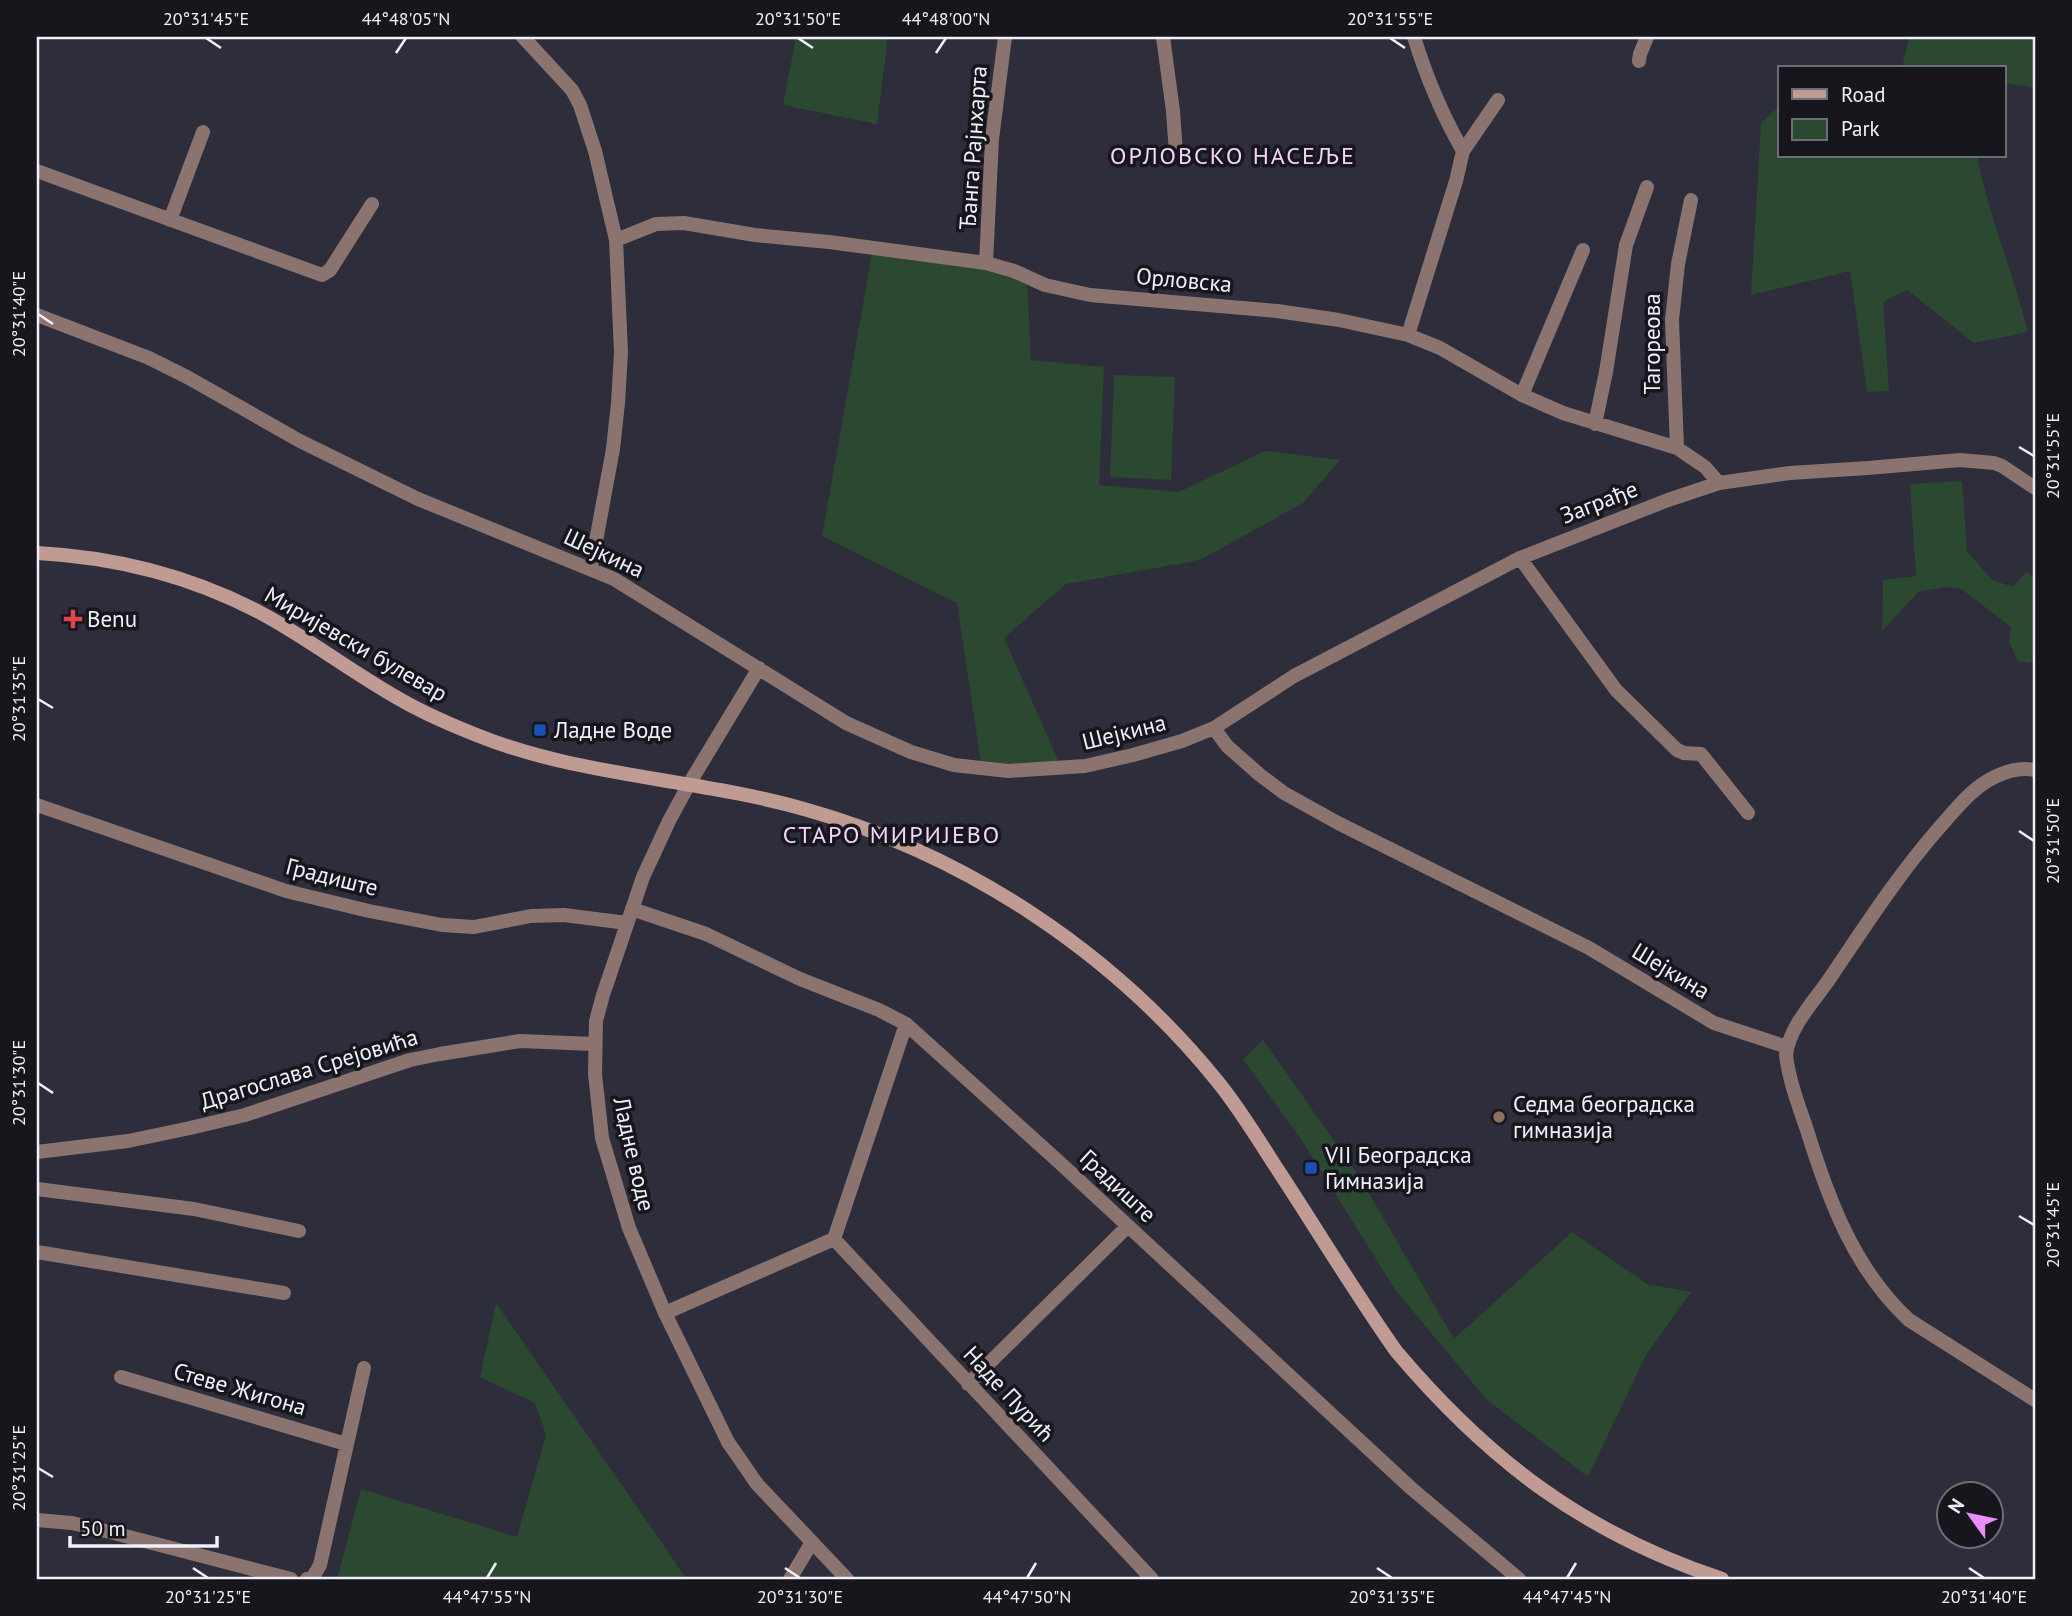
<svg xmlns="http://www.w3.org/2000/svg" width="2072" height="1616" viewBox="0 0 2072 1616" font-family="'PT Sans',sans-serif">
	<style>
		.green { fill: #2b4830 }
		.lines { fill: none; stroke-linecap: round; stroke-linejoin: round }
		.minor { stroke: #8b746f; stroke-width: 14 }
		.tertiary { stroke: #8b746f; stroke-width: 14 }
		.secondary { stroke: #bf9b93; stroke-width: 14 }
		.ticks { fill: none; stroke: #f0f0fa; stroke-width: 2.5 }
		.health-dot { fill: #e0444e; stroke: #16161c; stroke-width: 2.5 }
		.transit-dot { fill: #1a4fb4; stroke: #16161c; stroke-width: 2.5 }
		.education-dot { fill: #8d6e63; stroke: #16161c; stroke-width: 2.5 }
		.labels { text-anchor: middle; stroke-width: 7; stroke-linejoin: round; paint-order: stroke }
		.street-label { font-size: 23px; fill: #f0f0fa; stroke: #16161c }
		.poi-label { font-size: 23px; fill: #f0f0fa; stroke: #16161c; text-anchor: start }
		.neighbourhood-label { font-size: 24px; letter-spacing: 2px; fill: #f3d4fa; stroke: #16161c }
		.neatline { fill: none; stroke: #f0f0fa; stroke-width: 2.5 }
		.ticks-label { font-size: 18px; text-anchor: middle; fill: #f0f0fa }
	</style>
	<rect width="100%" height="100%" fill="#2e2d3b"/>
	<path class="green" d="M 796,37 L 888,37 L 877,124 L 783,105 Z
		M 1909,37 L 2035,37 L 2035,88 L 2004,83 L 2004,68 L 1902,68 Z
		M 1780,105 L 1780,156 L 1977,156 C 1989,216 2013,273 2028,332 L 1974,343 L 1907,290 L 1883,302 L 1889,391 L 1867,392 L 1850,271 L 1751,295 L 1761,123 Z
		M 873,248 L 1027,277 L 1031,360 L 1104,367 L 1099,485 L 1179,492 L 1265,451 L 1340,460 L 1303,503 L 1200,560 L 1066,584 L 1004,638 L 1062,769 L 982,770 L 957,603 L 822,536 Z
		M 1114,375 L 1175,377 L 1171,480 L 1110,477 Z
		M 1962,481 L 1967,551 L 1992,580 L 2013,587 L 2026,572 L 2035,577 L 2035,658 L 2030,663 L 2018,661 L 2009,642 L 2011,627 L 1960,588 L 1944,587 L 1918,592 L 1882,631 L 1883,580 L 1916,576 L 1910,484 Z
		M 1263,1040 L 1359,1176 L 1454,1339 L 1572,1232 L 1647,1284 L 1691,1292 L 1646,1355 L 1588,1477 L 1486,1399 L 1396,1291 L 1301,1139 L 1243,1059 Z
		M 496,1303 L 684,1575 L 680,1579 L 337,1579 L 361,1489 L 517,1537 L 546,1435 L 535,1403 L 480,1377 Z"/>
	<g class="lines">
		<path class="minor" d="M 523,37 L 572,90 L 580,105 L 595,151 L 616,240 L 621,352 L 618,403 L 613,449 L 591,568
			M 1163,37 L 1173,111 L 1176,153
			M 1414,37 C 1427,79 1441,113 1463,151
			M 1639,61 L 1640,54 L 1647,37
			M 37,171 L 322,275 L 330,270 L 372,204
			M 170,220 L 203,132
			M 616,240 L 656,224 L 684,223 L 755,235 L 829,242 L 986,263 L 1014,271 L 1045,285 L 1090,295 L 1277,311 L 1339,320 L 1408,335 L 1440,348 L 1522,395 L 1563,413 L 1677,448 L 1705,467 L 1719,483
			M 986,263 L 992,139 L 1005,37
			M 37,315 L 149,358 L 187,377 L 300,441 L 418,499 L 614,579 L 846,723 L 911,752 L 954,765 L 1008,771 L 1085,766 L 1133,755 L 1182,741 L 1214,728 L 1294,676 L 1520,558 L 1668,500 L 1719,483 L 1790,473 L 1868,468 L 1960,460 L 1994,463 L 2002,466 L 2035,488
			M 1408,335 L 1456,181 L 1463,151 L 1498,100
			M 1522,395 L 1583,250
			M 1595,424 L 1606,372 L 1626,245 L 1647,187
			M 1677,448 L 1672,320 L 1678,264 L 1691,200
			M 1520,558 L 1616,690 L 1677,750 L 1684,753 L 1701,754 L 1748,813
			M 1214,728 L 1227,746 L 1260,775 L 1284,793 L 1338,823 L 1589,948 L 1714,1023 L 1787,1047
			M 2035,770 C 2014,766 1992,776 1976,789 C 1962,800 1951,815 1939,828 C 1897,876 1864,928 1828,981 C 1813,1002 1789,1028 1786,1055 C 1789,1080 1798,1104 1806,1127 C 1828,1198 1853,1268 1909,1320 L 2035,1400
			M 689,784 L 759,668
			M 37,805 L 286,891 L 369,911 L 442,925 L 474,927 L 531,916 L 564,915 L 627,923
			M 632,909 L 706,934 L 800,979 L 879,1010 L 906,1024 L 1059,1162 L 1412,1489 L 1519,1579
			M 37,1152 L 128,1141 L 190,1128 L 245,1115 L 410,1060 L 440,1054 L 520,1041 L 594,1044
			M 37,1189 L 194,1209 L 299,1231
			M 834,1239 L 1152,1579
			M 37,1252 L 284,1293
			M 665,1313 L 834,1239 L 906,1024
			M 121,1377 L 346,1444
			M 968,1384 L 1128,1226
			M 37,1520 L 72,1523 L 106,1531 L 291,1579
			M 307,1579 L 313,1577 L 320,1565 L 364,1368
			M 790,1579 L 812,1542"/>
		<path class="tertiary" d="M 689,784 L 669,821 L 643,877 L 603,995 L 596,1021 L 595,1074 L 602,1138 L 629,1228 L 665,1313 L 728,1442 L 757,1484 L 847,1579"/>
		<path class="secondary" d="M 37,553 C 114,557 190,576 259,612 C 312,640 360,679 414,707 C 433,717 454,726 474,734 C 579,777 695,778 804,809 C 965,854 1113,952 1218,1082 C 1239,1108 1256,1136 1274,1164 C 1315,1226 1353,1290 1396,1351 C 1489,1461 1584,1533 1722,1579"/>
	</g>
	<path class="ticks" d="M 206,38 L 221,48M 798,38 L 813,48M 1390,38 L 1405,48M 396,53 L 406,38M 936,53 L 946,38M 38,314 L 53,324M 2019,447 L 2034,456M 38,699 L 53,708M 2019,831 L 2034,841M 38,1083 L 53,1093M 2019,1216 L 2034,1225M 38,1468 L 53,1477M 193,1568 L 208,1578M 785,1568 L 800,1578M 1377,1568 L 1392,1578M 1969,1568 L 1984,1578M 487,1578 L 496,1563M 1027,1578 L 1036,1563M 1567,1578 L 1576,1563"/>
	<path class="health-dot" d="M69.5 608.5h7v7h7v7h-7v7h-7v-7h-7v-7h7z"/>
	<g class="transit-dot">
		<rect x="533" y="723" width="14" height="14" rx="3.5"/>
		<rect x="1304" y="1161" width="14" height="14" rx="3.5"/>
	</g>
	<circle class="education-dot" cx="1499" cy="1117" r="7"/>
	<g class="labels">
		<g class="street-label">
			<text transform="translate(973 148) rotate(-86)" y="8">Ђанга Рајнхарта</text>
			<text transform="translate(1184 280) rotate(5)" y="8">Орловска</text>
			<text transform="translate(1652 344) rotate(-90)" y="8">Тагореова</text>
			<text transform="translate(1599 502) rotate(-21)" y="8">Заграђе</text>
			<text transform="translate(604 553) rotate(25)" y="8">Шејкина</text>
			<text transform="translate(356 644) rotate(30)" y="8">Миријевски булевар</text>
			<text transform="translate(1124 732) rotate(-14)" y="8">Шејкина</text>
			<text transform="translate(332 877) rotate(14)" y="8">Градиште</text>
			<text transform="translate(1671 971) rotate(31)" y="8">Шејкина</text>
			<text transform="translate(309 1069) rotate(-17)" y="8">Драгослава Срејовића</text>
			<text transform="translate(634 1154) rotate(77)" y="8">Ладне воде</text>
			<text transform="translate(1118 1186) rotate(43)" y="8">Градиште</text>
			<text transform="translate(240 1389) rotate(16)" y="8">Стеве Жигона</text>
			<text transform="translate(1009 1394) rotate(47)" y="8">Наде Пурић</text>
		</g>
		<g class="poi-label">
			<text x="87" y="627">Benu</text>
			<text x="554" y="738">Ладне Воде</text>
			<text x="1513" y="1112">Седма београдска<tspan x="1513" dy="26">гимназија</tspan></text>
			<text x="1325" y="1163">VII Београдска<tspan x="1325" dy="26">Гимназија</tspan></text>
		</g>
		<g class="neighbourhood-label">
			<text x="1233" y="164">ОРЛОВСКО НАСЕЉЕ</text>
			<text x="892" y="843">СТАРО МИРИЈЕВО</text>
		</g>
	</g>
	<rect width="2072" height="1616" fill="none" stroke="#16161c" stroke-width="77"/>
	<rect x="1778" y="66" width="228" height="91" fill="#16161c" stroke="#6d6d75" stroke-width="2"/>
	<rect x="1792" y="89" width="35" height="10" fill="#bf9b93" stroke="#6d6d75" stroke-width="2"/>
	<text x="1841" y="102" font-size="21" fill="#f0f0fa">Road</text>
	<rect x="1792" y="119" width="35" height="21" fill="#2b4830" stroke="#6d6d75" stroke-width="2"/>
	<text x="1841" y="136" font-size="21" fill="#f0f0fa">Park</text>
	<g transform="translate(1970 1515) rotate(303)"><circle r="33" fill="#16161c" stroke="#6d6d75" stroke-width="2"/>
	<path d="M0-5L12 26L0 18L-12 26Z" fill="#ea8dfd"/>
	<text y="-10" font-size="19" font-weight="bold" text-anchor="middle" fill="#f0f0fa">N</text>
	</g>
	<path d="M70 1536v10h147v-10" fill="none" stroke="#f0f0fa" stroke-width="3.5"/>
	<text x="80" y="1536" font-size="21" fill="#f0f0fa" stroke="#16161c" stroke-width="5" paint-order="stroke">50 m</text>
	<rect x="38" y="38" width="1996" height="1540" class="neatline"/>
	<g class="ticks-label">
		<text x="206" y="25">20°31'45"E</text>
		<text x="406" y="25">44°48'05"N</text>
		<text x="798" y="25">20°31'50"E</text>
		<text x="946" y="25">44°48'00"N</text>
		<text x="1390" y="25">20°31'55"E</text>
		<text transform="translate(19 314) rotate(-90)" y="6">20°31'40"E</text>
		<text transform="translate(2053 456) rotate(-90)" y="6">20°31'55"E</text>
		<text transform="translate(19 699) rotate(-90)" y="6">20°31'35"E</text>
		<text transform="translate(2053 841) rotate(-90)" y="6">20°31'50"E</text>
		<text transform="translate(19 1083) rotate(-90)" y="6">20°31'30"E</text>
		<text transform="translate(2053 1225) rotate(-90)" y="6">20°31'45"E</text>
		<text transform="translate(19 1468) rotate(-90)" y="6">20°31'25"E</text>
		<text x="208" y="1603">20°31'25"E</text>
		<text x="487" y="1603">44°47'55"N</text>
		<text x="800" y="1603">20°31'30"E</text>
		<text x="1027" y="1603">44°47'50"N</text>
		<text x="1392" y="1603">20°31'35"E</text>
		<text x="1567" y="1603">44°47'45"N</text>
		<text x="1984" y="1603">20°31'40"E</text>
	</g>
</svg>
